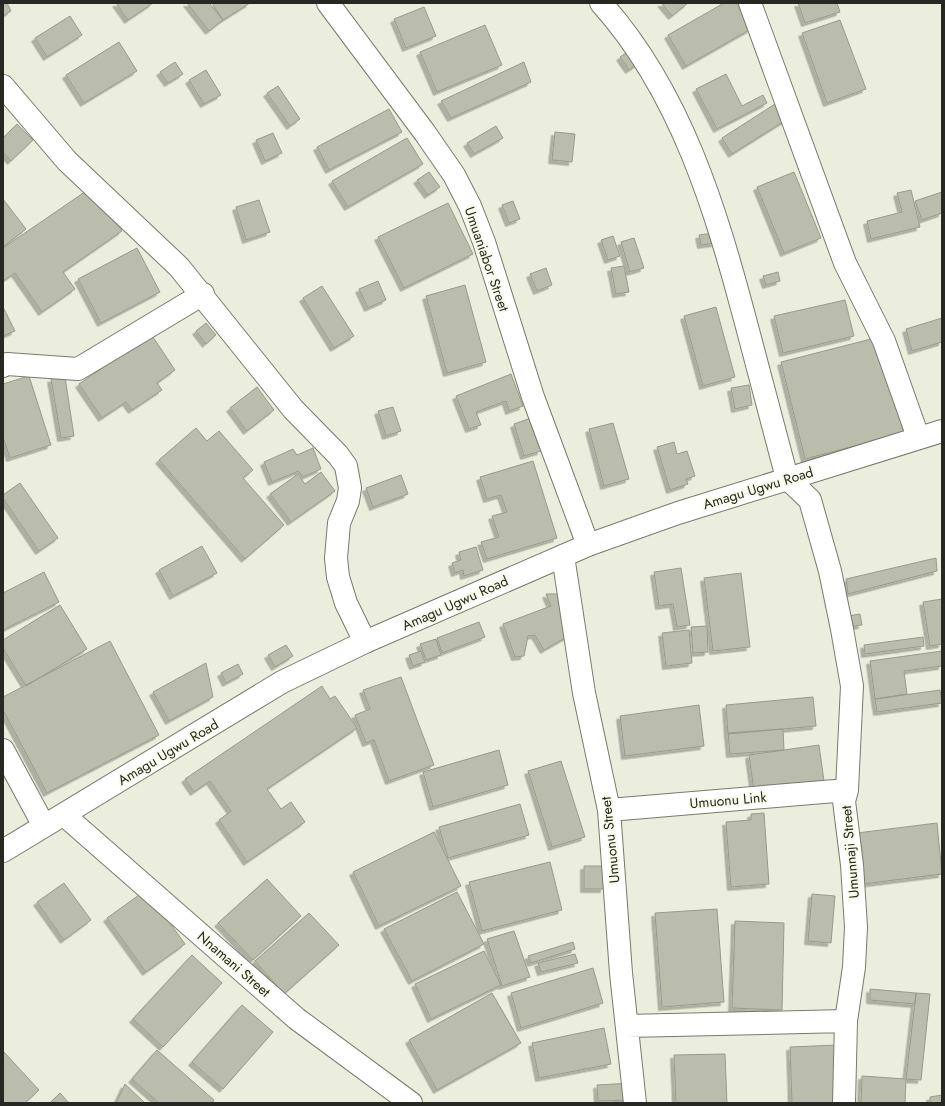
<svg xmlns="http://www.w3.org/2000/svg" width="945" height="1106" viewBox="0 0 945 1106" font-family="Jost,sans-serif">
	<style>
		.building { fill: #babcac; stroke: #989a8b; filter: url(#shadow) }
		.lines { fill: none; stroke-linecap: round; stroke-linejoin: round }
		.minor-casing { stroke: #787a6b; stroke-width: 24 }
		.tertiary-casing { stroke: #787a6b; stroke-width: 24 }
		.minor { stroke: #fff; stroke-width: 22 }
		.tertiary { stroke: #fff; stroke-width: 22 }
		.labels { text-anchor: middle; stroke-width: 4; stroke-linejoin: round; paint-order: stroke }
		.street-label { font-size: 14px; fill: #272822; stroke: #f9fbea }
	</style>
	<defs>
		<filter id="shadow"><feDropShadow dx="-3.5" dy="3.5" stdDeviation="0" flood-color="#0004"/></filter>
	</defs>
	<rect width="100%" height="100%" fill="#eceedd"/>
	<path class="building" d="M 3,3 L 7,3 L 11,11 L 3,16 Z
		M 116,3 L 153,3 L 128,20 Z
		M 187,3 L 209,3 L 223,20 L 209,31 Z
		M 212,3 L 250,3 L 223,20 Z
		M 661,3 L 688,3 L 672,16 Z
		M 724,3 L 736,3 L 751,29 L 686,66 L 668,35 Z
		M 798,3 L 837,3 L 840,12 L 805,23 Z
		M 424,7 L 436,36 L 406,48 L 394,19 Z
		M 70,16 L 82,35 L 47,57 L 35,38 Z
		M 840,20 L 866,89 L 827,103 L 802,33 Z
		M 485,25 L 502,65 L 437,92 L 420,52 Z
		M 119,42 L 137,71 L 84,103 L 66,75 Z
		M 629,51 L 638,64 L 629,70 L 620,57 Z
		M 175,62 L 183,74 L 168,83 L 160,72 Z
		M 524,62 L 531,82 L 451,118 L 441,101 Z
		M 206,70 L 221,95 L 204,104 L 189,80 Z
		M 726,74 L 742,106 L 763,95 L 767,103 L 717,129 L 696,89 Z
		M 278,86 L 300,119 L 290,126 L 267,93 Z
		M 775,104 L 786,120 L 732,154 L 722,138 Z
		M 389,109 L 402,132 L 329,170 L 317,147 Z
		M 17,124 L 33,140 L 11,161 L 3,152 L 3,138 Z
		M 496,126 L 503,138 L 474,154 L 467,143 Z
		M 555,132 L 575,134 L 572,162 L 552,160 Z
		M 273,133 L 282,153 L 265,161 L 256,140 Z
		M 407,138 L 423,164 L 348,207 L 332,181 Z
		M 429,172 L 440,187 L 428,195 L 417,180 Z
		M 794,172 L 821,238 L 784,253 L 757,187 Z
		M 92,187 L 122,231 L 63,272 L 75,289 L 42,312 L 15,273 L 3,281 L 3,248 Z
		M 911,190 L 920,227 L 871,239 L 867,221 L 902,212 L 897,193 Z
		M 942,192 L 942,213 L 922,220 L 915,201 Z
		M 3,199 L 26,229 L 3,247 Z
		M 259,200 L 270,232 L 246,240 L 236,207 Z
		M 513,201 L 520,219 L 509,223 L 502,205 Z
		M 448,203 L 473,254 L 404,288 L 378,237 Z
		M 714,233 L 715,243 L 701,245 L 699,235 Z
		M 613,236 L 620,256 L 608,260 L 601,240 Z
		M 634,238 L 644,268 L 630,272 L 621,242 Z
		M 137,248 L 160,292 L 101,323 L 78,279 Z
		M 624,266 L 629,292 L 616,294 L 611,268 Z
		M 546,268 L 552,285 L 537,291 L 530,274 Z
		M 778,272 L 780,281 L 766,285 L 763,276 Z
		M 378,281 L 386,300 L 368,308 L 359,289 Z
		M 465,285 L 486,362 L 447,373 L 426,296 Z
		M 322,286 L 354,336 L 334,348 L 303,298 Z
		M 845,300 L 854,336 L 783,353 L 774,316 Z
		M 3,307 L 15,331 L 3,336 Z
		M 716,307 L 735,377 L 703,386 L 684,316 Z
		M 942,318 L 942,342 L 912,351 L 906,329 Z
		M 206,323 L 216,335 L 206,344 L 196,331 Z
		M 151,334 L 175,370 L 157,383 L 162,390 L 132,410 L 126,402 L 102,418 L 79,384 Z
		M 879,337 L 904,433 L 805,459 L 781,362 Z
		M 511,374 L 523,406 L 509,411 L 506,401 L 476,412 L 481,425 L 469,429 L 456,396 Z
		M 29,376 L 51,445 L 10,458 L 3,437 L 3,384 Z
		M 65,377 L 74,436 L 61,438 L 51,379 Z
		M 749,385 L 752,405 L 735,409 L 731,388 Z
		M 257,387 L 274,410 L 247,431 L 230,408 Z
		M 393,407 L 401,431 L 386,436 L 378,411 Z
		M 531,418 L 541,451 L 524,456 L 514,424 Z
		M 613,423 L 629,479 L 604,486 L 589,429 Z
		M 196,428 L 207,441 L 219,431 L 253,470 L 243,478 L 284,525 L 245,559 L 159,460 Z
		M 674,442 L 677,454 L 687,451 L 695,476 L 686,479 L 688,484 L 670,490 L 657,447 Z
		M 313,448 L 321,469 L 303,477 L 298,471 L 294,473 L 272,482 L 264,462 L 293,449 L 297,455 Z
		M 533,461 L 557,538 L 487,559 L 481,542 L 499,537 L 492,516 L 507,512 L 501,495 L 487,499 L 480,477 Z
		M 321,472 L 335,491 L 291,522 L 270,494 L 298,474 L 305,484 Z
		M 401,475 L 408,494 L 373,507 L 366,488 Z
		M 20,483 L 58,538 L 39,551 L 3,498 L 3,495 Z
		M 202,546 L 217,573 L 173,596 L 159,570 Z
		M 476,547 L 483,570 L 464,576 L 463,570 L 455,573 L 452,563 L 461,560 L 459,552 Z
		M 936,558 L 937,571 L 848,594 L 846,579 Z
		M 681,568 L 690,625 L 677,627 L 673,604 L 659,606 L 654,572 Z
		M 44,572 L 59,602 L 3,630 L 3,593 Z
		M 741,573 L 750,647 L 713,651 L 704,578 Z
		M 546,594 L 561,594 L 572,634 L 544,650 L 535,635 L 528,636 L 524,656 L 515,657 L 503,624 L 551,606 Z
		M 942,599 L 942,644 L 930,646 L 923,602 Z
		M 60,605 L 87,649 L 26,686 L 3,648 L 3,640 Z
		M 860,614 L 862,625 L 849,627 L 848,616 Z
		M 479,622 L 485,637 L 442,653 L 437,638 Z
		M 707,626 L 708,652 L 693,653 L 691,627 Z
		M 689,630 L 692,663 L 666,666 L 662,633 Z
		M 923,637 L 924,646 L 865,654 L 864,645 Z
		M 436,639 L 441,655 L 426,660 L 420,644 Z
		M 110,641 L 159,735 L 47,793 L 3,710 L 3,697 Z
		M 286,645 L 293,656 L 275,667 L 268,655 Z
		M 421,651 L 425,662 L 413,666 L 409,655 Z
		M 942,651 L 942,666 L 904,671 L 907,694 L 875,699 L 870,661 Z
		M 206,663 L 213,697 L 169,721 L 153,692 Z
		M 238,664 L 243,674 L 226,683 L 221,673 Z
		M 401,677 L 434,765 L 389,781 L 374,740 L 366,743 L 355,715 L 370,709 L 363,690 Z
		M 322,686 L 330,699 L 335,696 L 357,728 L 267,789 L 281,809 L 291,802 L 305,822 L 247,862 L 219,820 L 231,811 L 210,781 L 194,792 L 185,779 Z
		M 940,690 L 942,703 L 877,712 L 875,699 Z
		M 813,697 L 816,726 L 728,734 L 726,705 Z
		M 699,705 L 704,746 L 625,756 L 620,716 Z
		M 783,729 L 784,750 L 730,754 L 728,733 Z
		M 819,745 L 824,781 L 754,791 L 749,755 Z
		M 499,750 L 508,785 L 433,807 L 423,772 Z
		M 561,761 L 585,837 L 552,847 L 528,771 Z
		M 520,804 L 529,835 L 448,858 L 439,827 Z
		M 764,813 L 769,884 L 731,887 L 726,822 L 751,820 L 751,814 Z
		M 937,823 L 942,874 L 863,884 L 857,833 Z
		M 434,832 L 461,886 L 379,926 L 353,872 Z
		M 550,862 L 562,910 L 482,931 L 469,882 Z
		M 584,866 L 604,866 L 604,889 L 584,889 Z
		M 267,879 L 301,916 L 253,960 L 218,923 Z
		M 64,883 L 91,920 L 64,940 L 37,902 Z
		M 146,890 L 185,944 L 146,972 L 107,918 Z
		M 457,892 L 484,944 L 412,981 L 384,929 Z
		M 812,894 L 835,896 L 831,943 L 808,941 Z
		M 717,909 L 724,1002 L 662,1007 L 655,913 Z
		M 309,913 L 339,945 L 284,994 L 255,961 Z
		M 735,921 L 784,923 L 782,1010 L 732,1008 Z
		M 514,931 L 530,977 L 502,986 L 487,939 Z
		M 573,942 L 575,949 L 531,963 L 528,956 Z
		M 484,951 L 501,985 L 431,1019 L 415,984 Z
		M 575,954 L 578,963 L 541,972 L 538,963 Z
		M 192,955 L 222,983 L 163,1047 L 133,1019 Z
		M 593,968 L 603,1003 L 521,1028 L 511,993 Z
		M 870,989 L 916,993 L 915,1004 L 870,1000 Z
		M 492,993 L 521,1043 L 437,1090 L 409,1040 Z
		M 916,993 L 930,994 L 921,1080 L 906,1079 Z
		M 242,1005 L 273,1032 L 223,1089 L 192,1062 Z
		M 604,1028 L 611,1064 L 539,1078 L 532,1043 Z
		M 837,1045 L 838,1103 L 792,1103 L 790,1047 Z
		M 157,1050 L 214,1100 L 212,1103 L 159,1103 L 132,1079 Z
		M 3,1051 L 39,1090 L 25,1103 L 3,1103 Z
		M 725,1054 L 727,1103 L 676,1103 L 674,1055 Z
		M 862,1076 L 906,1079 L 905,1103 L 861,1103 Z
		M 631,1083 L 632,1100 L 598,1101 L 597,1085 Z
		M 125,1084 L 145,1103 L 118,1103 L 117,1101 Z
		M 60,1093 L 69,1103 L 50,1103 Z
		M 942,1095 L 942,1103 L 930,1103 L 930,1097 Z"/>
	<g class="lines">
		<defs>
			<path id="minor" d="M 328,3 L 425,133 L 454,175 L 470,206 L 484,242 L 533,397 L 588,545
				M 601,3 C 681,92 716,210 746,323 C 760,375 773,426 787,478 L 810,500 L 830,571 L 842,629 L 852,686 L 847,790 L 844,801 L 852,865 L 856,927 L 854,967 L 846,1021 L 627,1026
				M 750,3 L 845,263 L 884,341 L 918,437
				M 3,86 L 67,161 L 179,267 L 293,409 L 338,455 L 346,466 L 350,488 L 348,501 L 339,523 L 336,558 L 338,577 L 346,603 L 365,642
				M 3,366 L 7,364 L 78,369 L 203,294
				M 563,556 L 584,693 L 609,810 L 621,973 L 635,1103
				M 3,750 L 44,826
				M 609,810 L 847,790
				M 64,815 L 297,1019 L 411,1103
				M 844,1103 L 846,1021"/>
			<path id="tertiary" d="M 3,851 L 282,682 L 365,642 L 588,545 L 678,513 L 942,431"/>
		</defs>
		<use href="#minor" class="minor-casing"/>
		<use href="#tertiary" class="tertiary-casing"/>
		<use href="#minor" class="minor"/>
		<use href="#tertiary" class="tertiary"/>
	</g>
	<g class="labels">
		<g class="street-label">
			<text transform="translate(487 259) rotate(71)" y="5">Umuaniabor Street</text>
			<text transform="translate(758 488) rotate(-17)" y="5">Amagu Ugwu Road</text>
			<text transform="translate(455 603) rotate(-24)" y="5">Amagu Ugwu Road</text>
			<text transform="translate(168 752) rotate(-31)" y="5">Amagu Ugwu Road</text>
			<text transform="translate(728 800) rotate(-5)" y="5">Umuonu Link</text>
			<text transform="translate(610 840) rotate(-96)" y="5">Umuonu Street</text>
			<text transform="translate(850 852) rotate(-95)" y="5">Umunnaji Street</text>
			<text transform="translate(234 964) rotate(41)" y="5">Nnamani Street</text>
		</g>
	</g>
	<rect width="945" height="1106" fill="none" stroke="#272822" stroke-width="8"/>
</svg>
